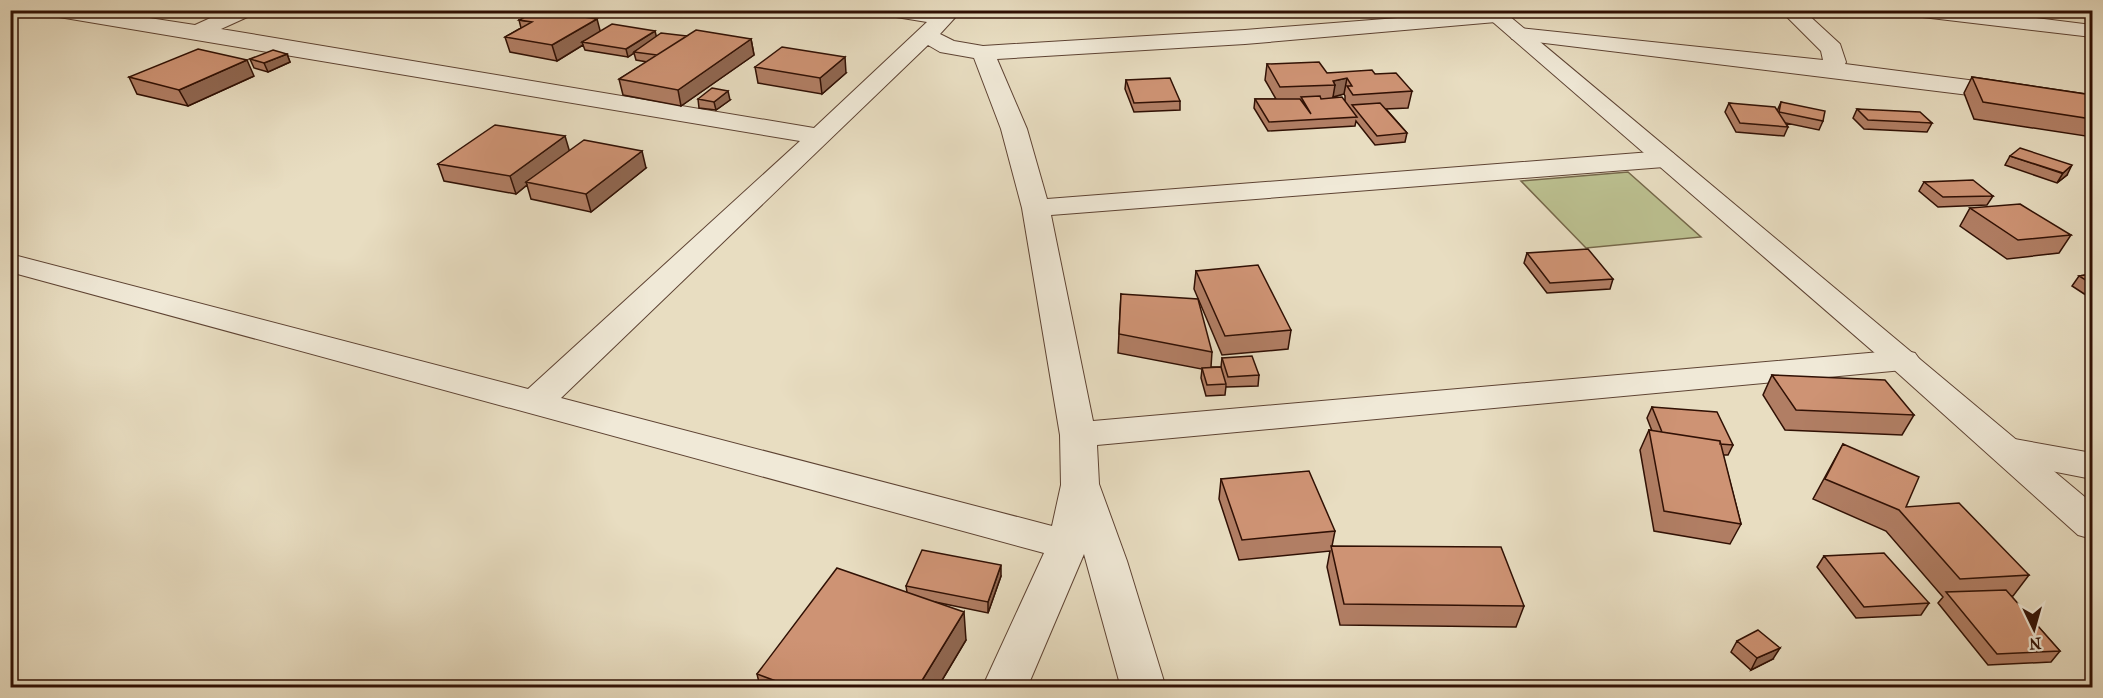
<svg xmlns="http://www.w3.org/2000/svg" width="2103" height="698" viewBox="0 0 2103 698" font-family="'IM FELL French Canon',serif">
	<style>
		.green { fill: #bbbf8f; stroke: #76684a; stroke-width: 1.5 }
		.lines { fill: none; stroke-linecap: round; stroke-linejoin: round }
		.minor-casing { stroke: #5e4333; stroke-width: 2 }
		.tertiary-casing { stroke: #5e4333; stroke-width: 2 }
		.minor { fill: #f0e9d7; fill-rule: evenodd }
		.tertiary { fill: #f0e9d7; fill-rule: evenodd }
		.wall { fill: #b17e64; stroke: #301004; stroke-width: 1.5; fill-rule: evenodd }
		.shaded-wall { fill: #906751; stroke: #301004; stroke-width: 1.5 }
		.building { fill: #ce9374; stroke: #301004; stroke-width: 1.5 }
	</style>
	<rect width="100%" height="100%" fill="#e8ddc1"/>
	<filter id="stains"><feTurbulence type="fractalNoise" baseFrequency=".00333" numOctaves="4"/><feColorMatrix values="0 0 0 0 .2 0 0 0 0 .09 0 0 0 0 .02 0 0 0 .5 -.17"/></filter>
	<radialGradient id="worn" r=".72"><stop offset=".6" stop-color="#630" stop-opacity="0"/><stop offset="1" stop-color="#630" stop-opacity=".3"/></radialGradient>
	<path class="green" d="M 1628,172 L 1701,237 L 1586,248 L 1521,181 Z"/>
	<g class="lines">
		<defs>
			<path id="minor" d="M 43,10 L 97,10 L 195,25 L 228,10 L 257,10 L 254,14 L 221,29 L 814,128 L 927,22 L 890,16 L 880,10 L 962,10 L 940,34 L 954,41 L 983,46 L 1245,30 L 1499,10 L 1506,16 L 1503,20 L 1496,22 L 1245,44 L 997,59 L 1027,129 L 1047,199 L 1664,151 L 1673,153 L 1677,159 L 1673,165 L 1664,167 L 1051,215 L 1093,421 L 1903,350 L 1915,353 L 1920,360 L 1915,367 L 1903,370 L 1097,445 L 1099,484 L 1127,561 L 1166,688 L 1121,688 L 1084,554 L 1027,688 L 982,688 L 1044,553 L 10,272 L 10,254 L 528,389 L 800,141 L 53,16 ZM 928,45 L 940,52 L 974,58 L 1001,129 L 1022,208 L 1060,435 L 1061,485 L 1052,526 L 561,398 Z
				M 1780,10 L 1803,10 L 1840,44 L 1846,62 L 1845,64 L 2092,96 L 2092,110 L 1520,40 L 1512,39 L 1509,34 L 1512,29 L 1520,28 L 1823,60 L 1821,51 Z
				M 1904,10 L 1972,10 L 2092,25 L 2092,37 L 1914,16 Z
				M 2009,438 L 2092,453 L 2092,479 L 1996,460 L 1991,451 L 1996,442 Z"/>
			<path id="tertiary" d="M 1479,10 L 1502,10 L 2092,503 L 2092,539 L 2078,535 L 1891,367 Z"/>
		</defs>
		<use href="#minor" class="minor-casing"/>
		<use href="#tertiary" class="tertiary-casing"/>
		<use href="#minor" class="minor"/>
		<use href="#tertiary" class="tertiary"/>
	</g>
	<path class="wall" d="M 1332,10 L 1389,10 L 1388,17 L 1333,13 Z
		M 1409,10 L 1449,10 L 1449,13 L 1414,15 Z
		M 519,20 L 600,31 L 656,36 L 687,36 L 751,39 L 754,55 L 681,106 L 623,95 L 619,79 L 647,62 L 636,60 L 634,53 L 628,57 L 585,50 L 583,45 L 557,61 L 510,52 L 505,37 L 521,28 Z
		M 287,54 L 290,62 L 268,72 L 254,68 L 250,59 Z
		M 1267,64 L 1327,73 L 1375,74 L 1412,91 L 1408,108 L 1386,109 L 1407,133 L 1405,142 L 1375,145 L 1356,121 L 1355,126 L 1268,131 L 1254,108 L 1255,99 L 1276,99 L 1265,80 ZM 1344,94 L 1345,96 L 1345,100 L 1333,98 L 1333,97 Z
		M 755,67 L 846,73 L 822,94 L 758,83 Z
		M 254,76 L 188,106 L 137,94 L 129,77 Z
		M 1972,77 L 2092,95 L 2092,137 L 1974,119 L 1964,93 Z
		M 1126,80 L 1180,101 L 1180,110 L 1134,112 L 1125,89 Z
		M 698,99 L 730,100 L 716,110 L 699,108 Z
		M 1781,102 L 1823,121 L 1819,130 L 1786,123 L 1788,127 L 1784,136 L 1736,132 L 1725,112 L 1729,103 L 1777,111 Z
		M 1857,109 L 1932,123 L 1927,132 L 1864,129 L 1853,118 Z
		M 569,151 L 646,168 L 591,212 L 531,199 L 527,185 L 516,194 L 444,181 L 438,164 Z
		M 2010,156 L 2067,175 L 2057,183 L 2005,165 Z
		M 1924,182 L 1993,196 L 1987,205 L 1938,207 L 1919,191 Z
		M 1970,208 L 2071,235 L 2059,253 L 2007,259 L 1960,226 Z
		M 1527,253 L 1613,279 L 1610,289 L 1547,293 L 1524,263 Z
		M 1196,271 L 1291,330 L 1288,349 L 1222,355 L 1194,289 Z
		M 2092,274 L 2092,299 L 2072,286 L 2079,276 Z
		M 1121,294 L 1212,352 L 1211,367 L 1221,367 L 1222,358 L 1259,375 L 1258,386 L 1227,387 L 1226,386 L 1225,395 L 1206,396 L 1201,378 L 1202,369 L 1118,353 Z
		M 1772,375 L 1914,415 L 1902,435 L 1785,430 L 1763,395 Z
		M 1652,407 L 1733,445 L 1728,455 L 1723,455 L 1741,524 L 1730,544 L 1654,531 L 1640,450 L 1649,430 L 1652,431 L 1647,418 Z
		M 1843,444 L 1906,507 L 2029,575 L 2013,596 L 2011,596 L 2060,651 L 2051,662 L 1988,665 L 1938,603 L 1943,597 L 1886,531 L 1813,499 Z
		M 1221,479 L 1335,531 L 1332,546 L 1524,606 L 1516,627 L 1340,625 L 1327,567 L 1330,551 L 1239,560 L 1219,499 Z
		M 1824,556 L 1929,603 L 1921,615 L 1856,618 L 1817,567 Z
		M 1001,576 L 988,613 L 935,602 L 966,640 L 938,687 L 760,687 L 757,674 L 907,592 L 906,586 Z
		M 1737,641 L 1773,659 L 1751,670 L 1731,652 Z"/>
	<path class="shaded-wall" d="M 597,19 L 601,34 L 582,42 L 583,45 L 557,61 L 552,45 Z
		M 655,31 L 657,39 L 634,52 L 634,53 L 628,57 L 626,49 Z
		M 751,39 L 754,55 L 681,106 L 678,90 Z
		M 287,54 L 290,62 L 268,72 L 264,63 Z
		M 845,57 L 846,73 L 822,94 L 820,78 Z
		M 247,60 L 254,76 L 188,106 L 179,90 Z
		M 1347,78 L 1344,94 L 1333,97 L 1335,85 L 1333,81 Z
		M 728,91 L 730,100 L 716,110 L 714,102 Z
		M 565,136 L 570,153 L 526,182 L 527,185 L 516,194 L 510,176 Z
		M 642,151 L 646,168 L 591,212 L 586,194 Z
		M 2072,165 L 2067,175 L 2057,183 L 2063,173 Z
		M 1001,565 L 1001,576 L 988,613 L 988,602 Z
		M 964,612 L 966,640 L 938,687 L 918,687 Z
		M 1780,648 L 1773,659 L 1751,670 L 1757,658 Z"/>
	<path class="building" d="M 551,12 L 597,19 L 552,45 L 505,37 L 532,22 L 519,20 L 531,14 L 544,16 Z
		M 612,24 L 655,31 L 626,49 L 582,42 Z
		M 696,30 L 751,39 L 678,90 L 619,79 Z
		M 661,33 L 687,36 L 657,55 L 634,52 Z
		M 782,47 L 845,57 L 820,78 L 755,67 Z
		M 198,49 L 247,60 L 179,90 L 129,77 Z
		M 273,50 L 287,54 L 264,63 L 250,59 Z
		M 1319,62 L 1327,73 L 1372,70 L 1375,74 L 1396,73 L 1412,91 L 1353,95 L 1347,86 L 1352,86 L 1347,78 L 1333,81 L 1335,85 L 1280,87 L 1267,64 Z
		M 1972,77 L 2092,95 L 2092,119 L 1983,102 Z
		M 1170,78 L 1180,101 L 1134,103 L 1126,80 Z
		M 712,88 L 728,91 L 714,102 L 698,99 Z
		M 1320,96 L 1321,99 L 1342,97 L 1357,117 L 1269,122 L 1255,99 L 1300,99 L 1311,114 L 1301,97 Z
		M 1781,102 L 1825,111 L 1823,121 L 1779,112 Z
		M 1380,103 L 1407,133 L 1377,136 L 1352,105 Z
		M 1729,103 L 1775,107 L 1788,127 L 1740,123 Z
		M 1857,109 L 1920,112 L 1932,123 L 1868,120 Z
		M 495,125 L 565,136 L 510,176 L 438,164 Z
		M 584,140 L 642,151 L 586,194 L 526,182 Z
		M 2020,148 L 2072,165 L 2063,173 L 2010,156 Z
		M 1973,180 L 1993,196 L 1943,197 L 1924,182 Z
		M 2020,204 L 2071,235 L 2018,240 L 1970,208 Z
		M 1588,249 L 1613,279 L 1550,283 L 1527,253 Z
		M 1258,265 L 1291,330 L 1225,336 L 1196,271 Z
		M 2092,274 L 2092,284 L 2079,276 Z
		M 1121,294 L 1198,299 L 1212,352 L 1119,334 Z
		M 1252,356 L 1259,375 L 1228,377 L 1222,358 Z
		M 1221,367 L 1226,384 L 1207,385 L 1202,368 Z
		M 1772,375 L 1885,380 L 1914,415 L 1796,410 Z
		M 1652,407 L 1717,412 L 1733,445 L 1720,444 L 1720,441 L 1662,432 Z
		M 1649,430 L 1720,441 L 1741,524 L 1664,511 Z
		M 1843,444 L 1919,477 L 1906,507 L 1959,503 L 2029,575 L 1960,579 L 1899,510 L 1825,479 Z
		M 1309,471 L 1335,531 L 1242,540 L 1221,479 Z
		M 1331,546 L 1501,547 L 1524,606 L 1344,604 Z
		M 922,550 L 1001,565 L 988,602 L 906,586 Z
		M 1884,553 L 1929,603 L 1864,607 L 1824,556 Z
		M 837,568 L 964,612 L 918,687 L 792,687 L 757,674 Z
		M 2006,590 L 2060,651 L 1997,654 L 1946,592 Z
		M 1758,630 L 1780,648 L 1757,658 L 1737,641 Z"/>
	<rect width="2103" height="698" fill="none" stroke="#e8ddc1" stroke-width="36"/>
	<rect x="12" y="12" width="2079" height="674" fill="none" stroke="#301004" stroke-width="3"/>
	<rect x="18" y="18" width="2067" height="662" fill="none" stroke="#301004" stroke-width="1.5"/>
	<g transform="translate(2034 629) rotate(175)" stroke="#f0e9d7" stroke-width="4.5" paint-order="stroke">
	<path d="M0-4.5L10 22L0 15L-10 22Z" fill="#301004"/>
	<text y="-9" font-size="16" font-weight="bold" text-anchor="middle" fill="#301004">N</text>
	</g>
	<rect width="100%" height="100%" filter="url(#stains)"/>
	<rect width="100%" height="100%" fill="url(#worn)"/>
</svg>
